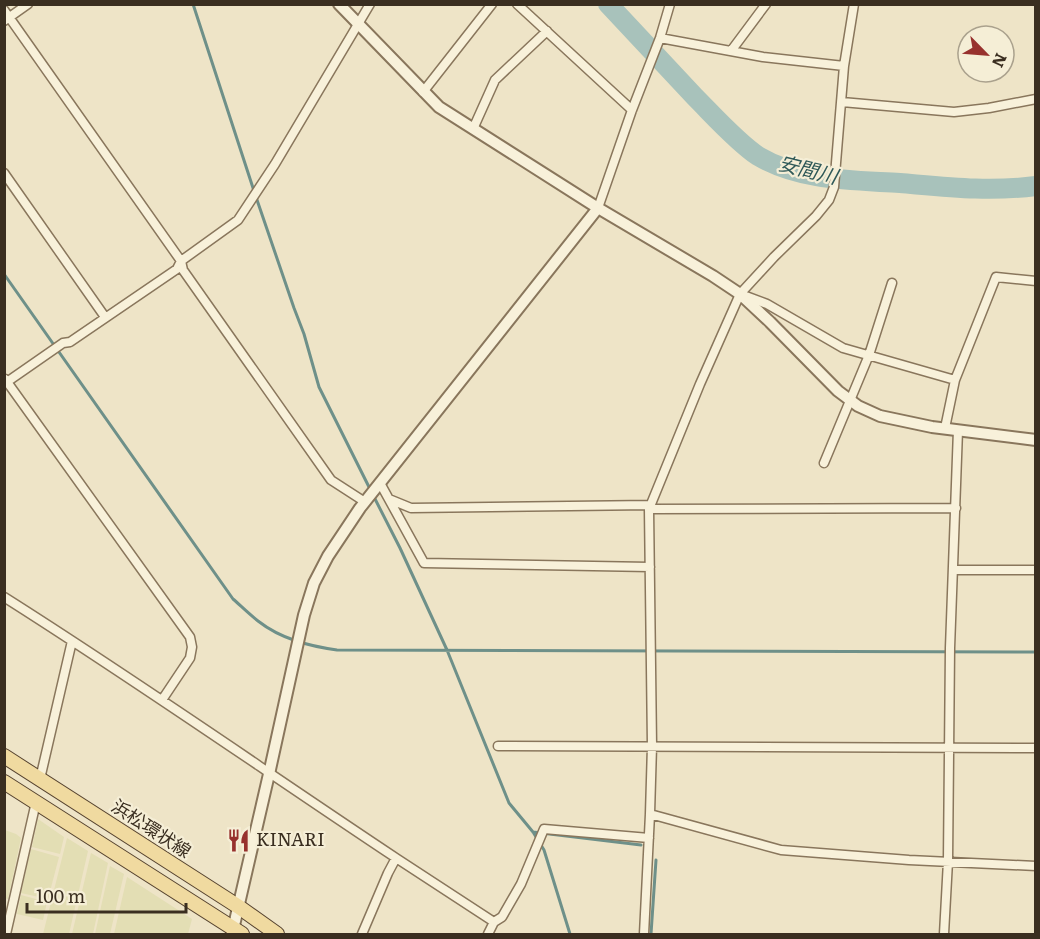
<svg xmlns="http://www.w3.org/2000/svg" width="1040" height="939" viewBox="0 0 1040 939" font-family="Literata,'Noto Sans JP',serif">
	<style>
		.farmland { fill: #e3deb4 }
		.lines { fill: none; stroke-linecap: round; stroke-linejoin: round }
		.stream { stroke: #6e9089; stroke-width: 3 }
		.river { stroke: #a8c2bb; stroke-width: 20 }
		.minor-casing { stroke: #89765c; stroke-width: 11 }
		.tertiary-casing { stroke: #89765c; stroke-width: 14 }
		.primary-casing { stroke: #574430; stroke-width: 16 }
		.minor { stroke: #f8f1da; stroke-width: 8 }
		.tertiary { stroke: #f8f1da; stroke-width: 10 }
		.primary { stroke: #f0daa0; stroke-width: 14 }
		.labels { text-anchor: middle; stroke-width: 4.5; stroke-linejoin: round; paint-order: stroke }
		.street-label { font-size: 18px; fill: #3a2e20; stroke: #f5eed6 }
		.poi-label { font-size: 18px; fill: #3a2e20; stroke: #f5eed6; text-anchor: start }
		.water-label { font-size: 20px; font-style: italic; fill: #2f5958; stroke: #f5eed6 }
	</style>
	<rect width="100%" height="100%" fill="#eee4c7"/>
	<path class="farmland" d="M 38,819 L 64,837 L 60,854 L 32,847 Z
		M 5,830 L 16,834 L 21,838 L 8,899 L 4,898 Z
		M 67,838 L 88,851 L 69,934 L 43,934 Z
		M 31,849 L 59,857 L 48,899 L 21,893 Z
		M 91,853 L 108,863 L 93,934 L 72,934 Z
		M 110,866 L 124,874 L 110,934 L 95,934 Z
		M 127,877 L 192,919 L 188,934 L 114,934 Z
		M 21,895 L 47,902 L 43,920 L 17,914 Z"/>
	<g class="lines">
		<path class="stream" d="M 193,4 L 254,191
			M 256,197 L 294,308 L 304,334 L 319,387 L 370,489
			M 4,274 L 233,599 C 241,606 249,614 258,621 C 281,639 309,646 337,650 L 1036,652
			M 373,495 L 400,548 L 447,650 L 509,803 L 533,832 L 544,850 L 570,934
			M 533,832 L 641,845
			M 651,934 L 656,860"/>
		<path class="river" d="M 608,4 C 637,35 666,66 695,97 C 713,115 737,142 758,156 C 800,181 852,180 900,183 C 947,187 988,192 1036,186"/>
		<defs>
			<path id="minor" d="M 517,4 L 632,110
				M 4,10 L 181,261 L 183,270 L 331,480 L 365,502
				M 4,21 L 28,4
				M 660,38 L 763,57 L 844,66
				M 731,51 L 766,4
				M 423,92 L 492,4
				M 842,102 L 954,112 L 989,108 L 1036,99
				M 473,129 L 495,80 L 547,31
				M 4,173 L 105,317
				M 598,208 L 632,110 L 660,38 L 670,4
				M 743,295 L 767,304 L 843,348 L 955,380
				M 5,379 L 190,637 L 192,647 L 190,658 L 162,700
				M 4,384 L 63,343 L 70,342 L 177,269 L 181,261 L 238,220 L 275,164 L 370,4
				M 945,428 L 955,380 L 996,277 L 1036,281
				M 824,463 L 869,355 L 892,283
				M 380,483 L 424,563 L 650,567
				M 389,499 L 411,508 L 651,505
				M 649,509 L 956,508
				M 953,570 L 1036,570
				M 4,597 C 137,681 265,771 396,858 L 388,873 L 362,934
				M 498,746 L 1036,748
				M 40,779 L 72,641
				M 650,814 L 781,850 L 909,860 L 1036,866
				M 396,858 L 494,922 L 502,917 L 521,884 L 544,829 L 649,838
				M 6,934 L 36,802
				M 488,934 L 494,922
				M 644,934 L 650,814 L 652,746 L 649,509 L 700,384 L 740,294 L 774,257 L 816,216 L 829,200 L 834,187 L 844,66 L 854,4
				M 944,934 L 948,861 L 950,648 L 958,430"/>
			<path id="tertiary" d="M 339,4 L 439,107 L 598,208 L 713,276 L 740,294 L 770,322 L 838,391 L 858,406 L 880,416 L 932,427 L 1036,440
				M 232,934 L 269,774 L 304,615 L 314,583 L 328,556 L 360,508 L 598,208"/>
			<path id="primary" d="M 4,756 L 239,907 L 277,934
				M 4,782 L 242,934"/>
		</defs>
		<use href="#minor" class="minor-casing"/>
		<use href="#tertiary" class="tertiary-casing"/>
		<use href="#primary" class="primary-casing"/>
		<use href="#minor" class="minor"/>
		<use href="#tertiary" class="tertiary"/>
		<use href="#primary" class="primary"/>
	</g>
	<defs>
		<symbol id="restaurant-bare" viewBox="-9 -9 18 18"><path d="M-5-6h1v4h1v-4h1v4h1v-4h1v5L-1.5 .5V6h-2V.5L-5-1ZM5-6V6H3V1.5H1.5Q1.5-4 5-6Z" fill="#97312d" stroke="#f5eed6" stroke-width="2.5" paint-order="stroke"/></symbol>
	</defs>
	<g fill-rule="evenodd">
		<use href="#restaurant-bare" x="222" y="824" width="33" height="33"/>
	</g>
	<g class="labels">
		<g class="street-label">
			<text transform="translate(151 829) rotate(33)" y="6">浜松環状線</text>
		</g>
		<g class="poi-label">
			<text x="256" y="846">KINARI</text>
		</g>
		<g class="water-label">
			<text transform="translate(808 170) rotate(14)" y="7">安間川</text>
		</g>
	</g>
	<rect width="1040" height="939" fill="none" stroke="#3a2e20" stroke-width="12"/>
	<g transform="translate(986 54) rotate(115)"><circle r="28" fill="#f5eed6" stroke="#aaa18d" stroke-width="1.5"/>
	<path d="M0-4.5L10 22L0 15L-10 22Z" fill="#97312d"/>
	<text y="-9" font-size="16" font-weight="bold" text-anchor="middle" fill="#3a2e20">N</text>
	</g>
	<path d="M27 903v9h159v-9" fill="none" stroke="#3a2e20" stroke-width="3"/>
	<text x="36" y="903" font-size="18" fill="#3a2e20" stroke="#f5eed6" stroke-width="4.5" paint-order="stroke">100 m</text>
</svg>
